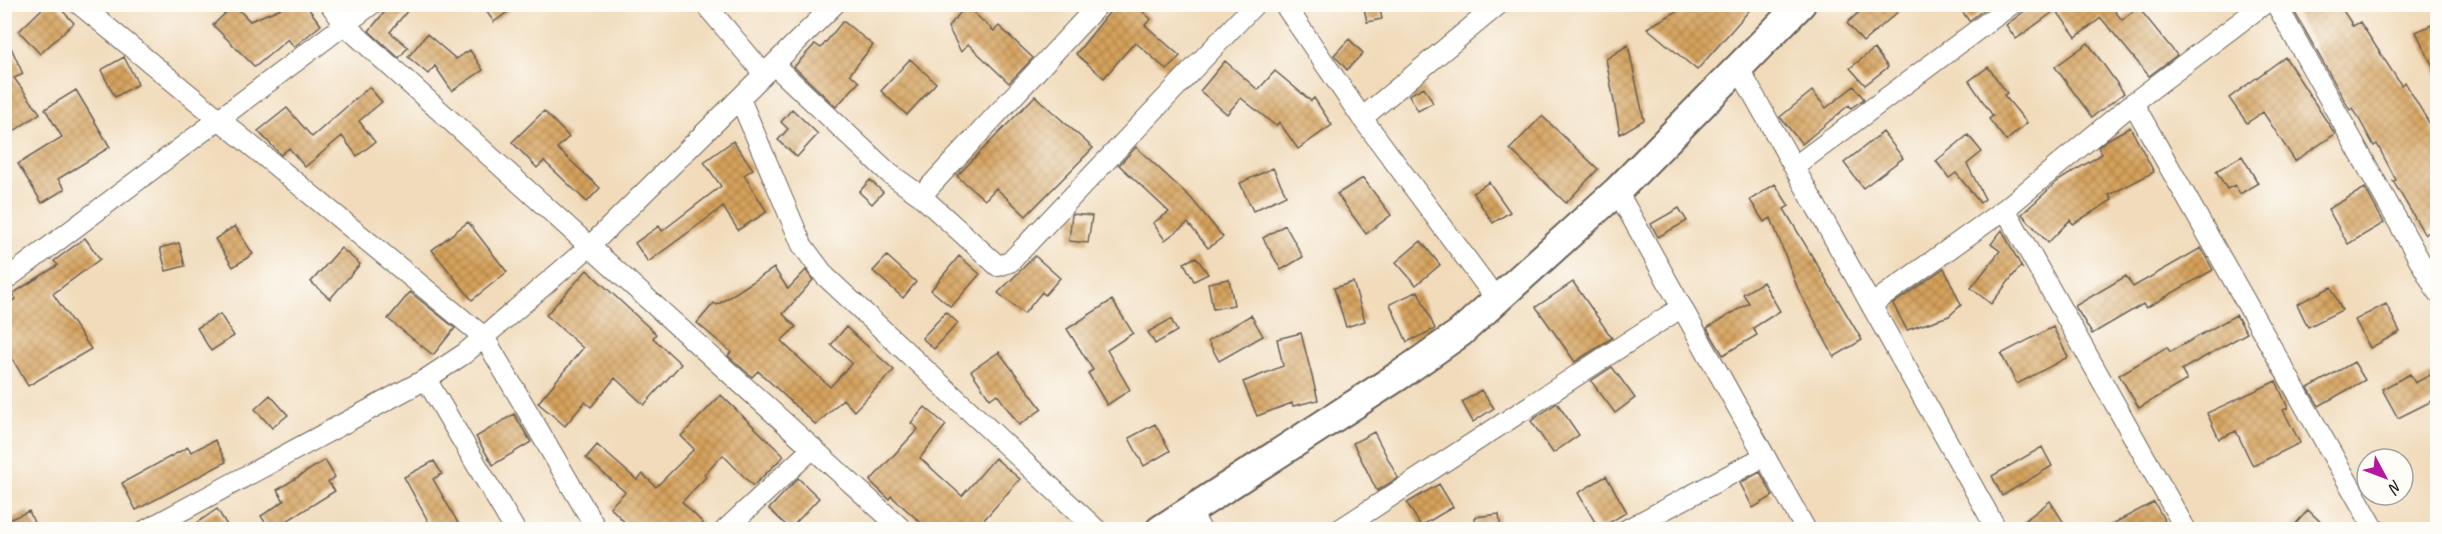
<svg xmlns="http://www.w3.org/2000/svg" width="2442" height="534" viewBox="0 0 2442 534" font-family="Caveat,sans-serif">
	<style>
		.building { fill: url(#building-cross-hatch) }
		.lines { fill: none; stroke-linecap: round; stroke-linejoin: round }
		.street-casing { stroke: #675f54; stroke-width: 22 }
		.secondary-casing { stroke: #675f54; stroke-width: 32 }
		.street { stroke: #fff; stroke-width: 20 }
		.secondary { stroke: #fff; stroke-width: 28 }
	</style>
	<defs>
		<pattern id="building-cross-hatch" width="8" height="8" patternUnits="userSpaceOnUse" patternTransform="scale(1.5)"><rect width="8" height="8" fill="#d6a25c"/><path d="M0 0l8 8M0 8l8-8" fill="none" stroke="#ad834b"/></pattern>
	</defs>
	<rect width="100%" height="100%" fill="#fdfcf7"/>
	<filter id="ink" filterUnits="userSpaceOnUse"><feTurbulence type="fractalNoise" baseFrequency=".0167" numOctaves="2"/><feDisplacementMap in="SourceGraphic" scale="12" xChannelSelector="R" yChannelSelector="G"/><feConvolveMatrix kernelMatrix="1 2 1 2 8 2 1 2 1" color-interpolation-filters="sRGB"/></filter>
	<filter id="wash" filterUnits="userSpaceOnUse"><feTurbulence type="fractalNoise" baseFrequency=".008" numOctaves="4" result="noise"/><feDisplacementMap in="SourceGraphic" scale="24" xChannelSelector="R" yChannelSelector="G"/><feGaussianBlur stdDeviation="1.35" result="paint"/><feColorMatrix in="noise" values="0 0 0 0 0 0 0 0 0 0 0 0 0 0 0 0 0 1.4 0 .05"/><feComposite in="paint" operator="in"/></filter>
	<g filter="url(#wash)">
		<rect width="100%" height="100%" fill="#f1dbbb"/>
		<g id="blocks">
			<path class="building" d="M 47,4 L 56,4 L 74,23 L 40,54 L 19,31 Z
				M 291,4 L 305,4 L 321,25 L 294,47 L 288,39 L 255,67 L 213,25 L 234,5 L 250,21 Z
				M 391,4 L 413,4 L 390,32 L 408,47 L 399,58 L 369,31 Z
				M 481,4 L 518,4 L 494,22 Z
				M 1116,4 L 1134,4 L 1151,19 L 1145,25 L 1180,56 L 1167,70 L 1135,42 L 1104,78 L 1076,54 Z
				M 1363,4 L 1379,4 L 1382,19 L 1367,22 Z
				M 1690,4 L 1755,4 L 1697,70 L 1647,28 Z
				M 1868,4 L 1907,4 L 1863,42 L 1847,23 Z
				M 1957,4 L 1991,4 L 1969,21 Z
				M 2034,4 L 2119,4 L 2113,9 L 2122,20 L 2138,7 L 2177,55 L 2149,76 L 2101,18 L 2076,37 L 2056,10 L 2016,39 L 2006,25 Z
				M 2290,4 L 2339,4 L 2353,26 L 2360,22 L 2401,85 L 2405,82 L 2428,121 L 2438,139 L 2438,225 L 2425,235 L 2393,181 L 2396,180 L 2377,144 L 2374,146 L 2353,108 L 2350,110 Z
				M 966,6 L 994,31 L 999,26 L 1033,58 L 1009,83 L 968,44 L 961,52 L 948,27 Z
				M 843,21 L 873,45 L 850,74 L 859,82 L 836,107 L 794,67 L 815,44 L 821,48 Z
				M 2438,22 L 2438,77 L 2416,32 Z
				M 4,32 L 23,74 L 14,78 L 40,113 L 4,138 Z
				M 427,34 L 456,59 L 470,50 L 483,70 L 452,91 L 435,66 L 428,74 L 408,57 Z
				M 1349,39 L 1363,53 L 1347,70 L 1334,55 Z
				M 2088,43 L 2124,93 L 2092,117 L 2055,67 Z
				M 1628,45 L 1644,120 L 1620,134 L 1606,59 Z
				M 1874,49 L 1888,67 L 1865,85 L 1850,68 Z
				M 124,57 L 138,84 L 115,97 L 101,70 Z
				M 2285,57 L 2335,134 L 2295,161 L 2263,112 L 2247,123 L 2229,98 Z
				M 910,59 L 936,83 L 907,115 L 881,91 Z
				M 1225,61 L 1258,90 L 1275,71 L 1311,101 L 1314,98 L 1332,125 L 1298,149 L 1279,122 L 1276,126 L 1241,98 L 1227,114 L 1200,91 Z
				M 1988,67 L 2007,93 L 2004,95 L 2027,123 L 2006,141 L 1989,119 L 1993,116 L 1969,81 Z
				M 1854,86 L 1864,99 L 1851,108 L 1849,105 L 1802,144 L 1780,117 L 1812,91 L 1826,108 Z
				M 369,87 L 382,102 L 359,121 L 375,142 L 357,156 L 342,136 L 305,167 L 289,148 L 281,155 L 258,131 L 287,108 L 312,137 Z
				M 1424,87 L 1433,103 L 1418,111 L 1409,95 Z
				M 76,90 L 110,147 L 58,179 L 65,189 L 42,203 L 18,164 L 62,137 L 45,109 Z
				M 1035,96 L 1093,148 L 1026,216 L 996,188 L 985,200 L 957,176 Z
				M 792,109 L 818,134 L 797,157 L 778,140 L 788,129 L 781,122 Z
				M 544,111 L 569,137 L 557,148 L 600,188 L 587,202 L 544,161 L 537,168 L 512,142 Z
				M 1542,116 L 1598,169 L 1566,203 L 1510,149 Z
				M 2130,127 L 2154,172 L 2109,195 L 2112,200 L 2073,224 L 2070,220 L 2048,243 L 2022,214 L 2058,181 L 2102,154 L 2098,147 L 2107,140 Z
				M 1883,132 L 1903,158 L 1863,188 L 1844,163 Z
				M 1968,135 L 1982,152 L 1967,164 L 1985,199 L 1980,203 L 1956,173 L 1949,178 L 1936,161 Z
				M 733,141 L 753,169 L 744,175 L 767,212 L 738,230 L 723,207 L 648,262 L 635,243 L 659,226 L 662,231 L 721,186 L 704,162 Z
				M 1136,147 L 1191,198 L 1223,237 L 1208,248 L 1188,223 L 1165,240 L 1153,223 L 1169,212 L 1119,165 Z
				M 2242,156 L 2258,183 L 2240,194 L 2235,185 L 2227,189 L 2216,171 Z
				M 1273,168 L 1286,195 L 1253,211 L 1240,183 Z
				M 1363,178 L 1391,215 L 1366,234 L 1337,194 Z
				M 870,180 L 883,192 L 872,204 L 859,192 Z
				M 1489,182 L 1510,212 L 1493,223 L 1473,193 Z
				M 1775,184 L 1789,206 L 1784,209 L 1862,340 L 1834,357 L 1798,289 L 1771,218 L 1764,222 L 1750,200 Z
				M 2365,188 L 2384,223 L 2348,244 L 2328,209 Z
				M 1679,208 L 1687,221 L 1658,237 L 1651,224 Z
				M 1072,214 L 1092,216 L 1088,243 L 1069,241 Z
				M 468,222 L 507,272 L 472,300 L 432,250 Z
				M 1285,225 L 1303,257 L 1281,270 L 1263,238 Z
				M 235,226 L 253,254 L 233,267 L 215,239 Z
				M 2002,230 L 2022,268 L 2020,267 L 1991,304 L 1971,288 L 2000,251 L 1991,244 Z
				M 85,238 L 100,259 L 53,294 L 91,349 L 28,386 L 4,344 L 4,304 L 16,299 L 12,294 L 58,265 L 54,261 Z
				M 1421,241 L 1440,265 L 1416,285 L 1396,262 Z
				M 179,243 L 185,266 L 166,271 L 160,248 Z
				M 341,248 L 360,264 L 330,299 L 311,282 Z
				M 2201,248 L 2213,270 L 2146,308 L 2143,304 L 2092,334 L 2075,306 L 2126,276 L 2133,287 Z
				M 887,256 L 916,282 L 903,298 L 873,271 Z
				M 959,256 L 980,274 L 951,307 L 931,290 Z
				M 1035,256 L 1060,278 L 1045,295 L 1042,292 L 1024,314 L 998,293 Z
				M 1196,257 L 1208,274 L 1194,281 L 1184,263 Z
				M 774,268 L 788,289 L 806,270 L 813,280 L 783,314 L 796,327 L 781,341 L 830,387 L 852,363 L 831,345 L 846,327 L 894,370 L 854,411 L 843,399 L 816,425 L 758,371 L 752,377 L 728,356 L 731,352 L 697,323 L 714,303 L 717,305 Z
				M 1944,268 L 1961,305 L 1949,316 L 1907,330 L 1893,304 Z
				M 587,270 L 656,334 L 653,338 L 681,364 L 644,405 L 615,378 L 591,407 L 585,402 L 565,426 L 538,403 L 583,348 L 546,315 Z
				M 1229,279 L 1234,305 L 1213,309 L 1208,283 Z
				M 1353,282 L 1365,321 L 1346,327 L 1334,288 Z
				M 1573,282 L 1612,338 L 1575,362 L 1536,307 Z
				M 1763,282 L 1780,311 L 1753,328 L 1757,335 L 1723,355 L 1707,328 L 1749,303 L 1743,294 Z
				M 2331,287 L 2342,310 L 2308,327 L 2297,304 Z
				M 1418,291 L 1435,329 L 1407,342 L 1390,304 Z
				M 410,292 L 455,328 L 433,355 L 388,319 Z
				M 1112,300 L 1133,333 L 1107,350 L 1130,390 L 1107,405 L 1088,373 L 1093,370 L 1067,329 Z
				M 2386,304 L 2400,332 L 2370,348 L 2355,320 Z
				M 946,312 L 958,323 L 934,349 L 922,338 Z
				M 220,314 L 234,336 L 211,351 L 197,328 Z
				M 1251,315 L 1263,336 L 1219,361 L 1208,341 Z
				M 2236,315 L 2247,333 L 2181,370 L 2187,380 L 2139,408 L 2119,375 L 2167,347 L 2170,352 Z
				M 1171,319 L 1177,331 L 1155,344 L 1148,332 Z
				M 2053,327 L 2068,357 L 2017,384 L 2001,354 Z
				M 1301,333 L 1318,400 L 1293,406 L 1292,403 L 1257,416 L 1243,382 L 1283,366 L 1277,339 Z
				M 999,352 L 1042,409 L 1019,425 L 997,394 L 990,399 L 971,371 Z
				M 2354,362 L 2365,380 L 2319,406 L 2308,388 Z
				M 1612,367 L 1635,398 L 1615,413 L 1591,381 Z
				M 2438,371 L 2438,398 L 2398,418 L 2382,389 L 2410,374 L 2415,383 Z
				M 2276,381 L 2288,408 L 2283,410 L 2300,443 L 2253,466 L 2236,431 L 2219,439 L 2207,413 Z
				M 1481,390 L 1494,408 L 1473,422 L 1462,402 Z
				M 270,395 L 288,415 L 272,428 L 255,409 Z
				M 721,395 L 784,456 L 753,486 L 723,455 L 704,475 L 706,477 L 682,502 L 703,523 L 696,530 L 632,530 L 610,507 L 625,492 L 586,458 L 597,445 L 637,480 L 643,474 L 656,487 L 694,449 L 681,436 Z
				M 1557,403 L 1579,435 L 1553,453 L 1531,421 Z
				M 925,407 L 946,425 L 920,458 L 962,496 L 995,458 L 1020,479 L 975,530 L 929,530 L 891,496 L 889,499 L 870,481 L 918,429 L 911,423 Z
				M 514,414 L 531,442 L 493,465 L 476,437 Z
				M 1155,424 L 1170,451 L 1144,466 L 1129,438 Z
				M 1374,432 L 1398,478 L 1377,491 L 1353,443 Z
				M 215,440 L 226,462 L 136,510 L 122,483 L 188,447 L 191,452 Z
				M 2042,447 L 2052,466 L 2002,496 L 1992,476 Z
				M 325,460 L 335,477 L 328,482 L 335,491 L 285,522 L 290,530 L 270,530 L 261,516 L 284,501 L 277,490 Z
				M 434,461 L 442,474 L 433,479 L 462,530 L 433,530 L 404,477 Z
				M 1760,472 L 1773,496 L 1753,508 L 1740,483 Z
				M 1606,476 L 1627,512 L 1599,529 L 1578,493 Z
				M 798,478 L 819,498 L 790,529 L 769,509 Z
				M 1439,484 L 1453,507 L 1421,526 L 1407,503 Z
				M 2050,501 L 2064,523 L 2059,530 L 2013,530 Z
				M 2154,502 L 2170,530 L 2101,530 Z
				M 217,509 L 230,530 L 187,530 Z
				M 2308,510 L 2329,530 L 2290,530 Z
				M 29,511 L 37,530 L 4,530 L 4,522 Z
				M 1499,514 L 1501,530 L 1476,530 L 1475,517 Z"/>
		</g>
	</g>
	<g filter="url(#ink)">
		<use href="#blocks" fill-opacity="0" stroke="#675f54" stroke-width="1.5"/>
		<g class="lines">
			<defs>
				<path id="street" d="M 79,4 L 484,337 L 597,530
					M 330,4 L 346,26 L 903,530
					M 705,4 L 764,74
					M 1284,4 L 1362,118 L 1497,300
					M 2276,4 L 2438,293
					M 774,65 L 890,174 L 921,196 L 998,266 L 1010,262 L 1255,4
					M 1738,67 L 1997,530
					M 740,99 L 802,245 L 825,276 L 1097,530
					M 2133,103 L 2375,530
					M 1362,118 L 1499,4
					M 1794,167 L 2012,4
					M 1617,191 L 1806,530
					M 921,196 L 1099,4
					M 2005,209 L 2186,530
					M 4,281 L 372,4
					M 1871,305 L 2005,209 L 2133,103 L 2264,4
					M 426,379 L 515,530
					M 1189,509 L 1201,530
					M 146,530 L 426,379 L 464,354 L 590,246 L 835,4
					M 725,530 L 813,448
					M 1339,530 L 1682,307
					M 1626,530 L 1765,456"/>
				<path id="secondary" d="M 1160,530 L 1400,375 L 1460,333 L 1617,191 L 1801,4"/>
			</defs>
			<use href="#street" class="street-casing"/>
			<use href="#secondary" class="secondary-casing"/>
			<use href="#street" class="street"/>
			<use href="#secondary" class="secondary"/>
		</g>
	</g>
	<rect width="2442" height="534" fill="none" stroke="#fdfcf7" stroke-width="24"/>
	<g transform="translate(2385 477) rotate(131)"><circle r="28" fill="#fdfcf7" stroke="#a3a29f" stroke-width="1.5"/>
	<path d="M0-4.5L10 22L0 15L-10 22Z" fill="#b5179e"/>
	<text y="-9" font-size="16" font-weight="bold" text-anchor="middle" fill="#1c1c1c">N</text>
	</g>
</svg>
